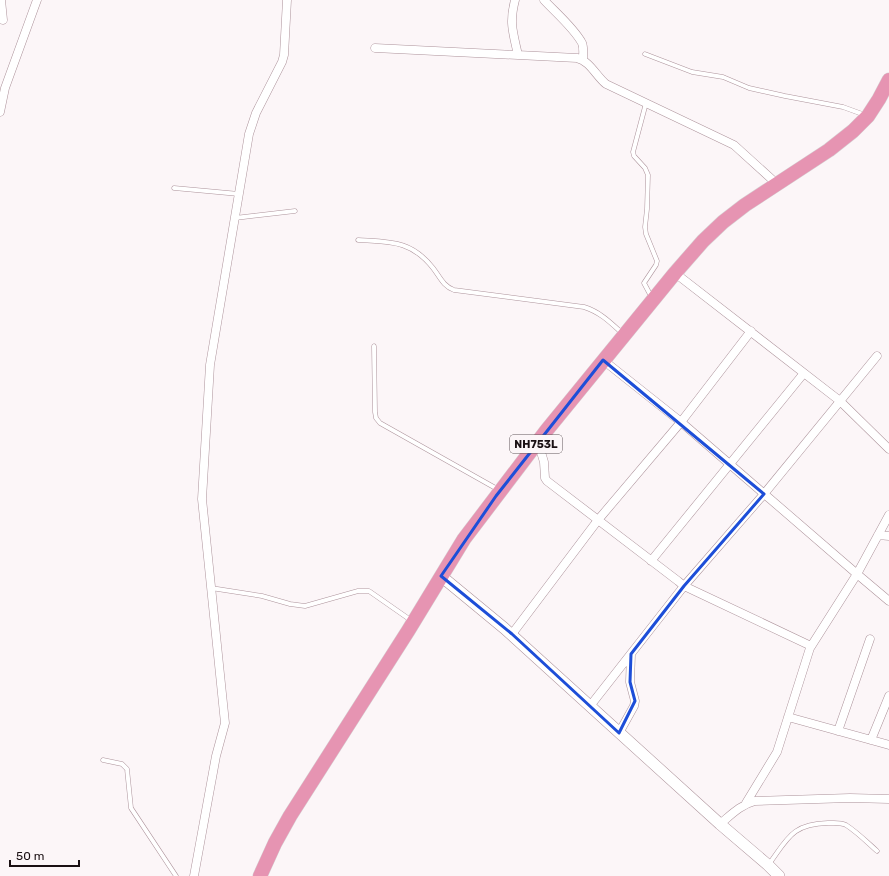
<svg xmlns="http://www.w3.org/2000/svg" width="889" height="876" viewBox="0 0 889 876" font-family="Rubik,sans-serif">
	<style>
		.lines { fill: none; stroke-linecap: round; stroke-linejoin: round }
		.lane-casing { stroke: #ad939b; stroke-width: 5 }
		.street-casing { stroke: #ad939b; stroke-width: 9 }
		.secondary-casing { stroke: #ad939b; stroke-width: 12 }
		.highway-casing { stroke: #d6d4d5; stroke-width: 15 }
		.lane { stroke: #fff; stroke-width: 4 }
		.street { stroke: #fff; stroke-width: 8 }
		.secondary { stroke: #fff; stroke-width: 11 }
		.highway { stroke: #e694b2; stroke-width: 14 }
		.marked { fill: none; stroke: #1d4ed8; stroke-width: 3; stroke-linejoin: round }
		.labels { text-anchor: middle; stroke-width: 3; stroke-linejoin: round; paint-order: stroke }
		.shield { fill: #fcf6f8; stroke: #5e5558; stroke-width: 1 }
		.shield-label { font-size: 11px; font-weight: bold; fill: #1a1013 }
	</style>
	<rect width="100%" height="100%" fill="#fcf6f8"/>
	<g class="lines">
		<defs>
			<path id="lane" d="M 645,54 L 692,72 L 723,77 L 749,88 L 785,96 L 843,107 L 865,115
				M 646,103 L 633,152 L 634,156 L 645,168 L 648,175 L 647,209 L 645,227 L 646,234 L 657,261 L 656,265 L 644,283 L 652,298
				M 174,188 L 239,194
				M 235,218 L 295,211
				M 358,240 C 390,242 411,240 433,268 C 440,277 443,286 454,290 L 584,307 C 600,312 610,322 622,333
				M 374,346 L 375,412 L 376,418 L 380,423 L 499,490
				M 211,588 L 262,596 L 290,604 L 305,606 L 358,591 L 369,591 L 412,621
				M 103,760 L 122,764 L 127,769 L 131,808 L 176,876
				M 769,864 C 788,838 792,824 828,823 C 834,823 840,822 846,825 C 857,832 867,842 877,851"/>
			<path id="street" d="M 1,0 L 3,20
				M 515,0 C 509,23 513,32 518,55
				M 544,0 C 555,12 574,28 582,43 C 584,48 583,54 583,59
				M 375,48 L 577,58 C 590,61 596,76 606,84 L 734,145 L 777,184
				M 0,112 L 5,88 L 37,0
				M 675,273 L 840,401 L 889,449
				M 603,360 L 681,422 L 857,574 L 889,601
				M 538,442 L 544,462 L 545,478 L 547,481 L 678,581 L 684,586 L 811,646
				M 878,535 L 889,536
				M 651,561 L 804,373
				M 512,634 L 598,520 L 681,422 L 751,331
				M 590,706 L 684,586 L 764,494 L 877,356
				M 788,717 L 889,745
				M 838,731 L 870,639
				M 619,733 L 634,706 L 635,701 L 630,682 L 631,654
				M 871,740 L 889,696
				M 746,803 L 777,752 L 810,648 L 857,574 L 889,515
				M 720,824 C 731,815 740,805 755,801 L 850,798 L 889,799
				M 194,876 L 216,756 L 225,723 L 202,499 L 210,365 L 249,134 L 256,113 L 282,62 L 284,55 L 287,0"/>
			<path id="secondary" d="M 441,576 L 504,628 L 720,824 L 768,865 L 779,876"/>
			<path id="highway" d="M 260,876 L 275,843 L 290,816 L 408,631 L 464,539 L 546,431 L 675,273 L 703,241 L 723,222 L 745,205 L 829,150 L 853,131 L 868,116 L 879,99 L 889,80"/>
		</defs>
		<use href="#lane" class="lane-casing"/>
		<use href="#street" class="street-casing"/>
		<use href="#secondary" class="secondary-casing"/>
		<use href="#highway" class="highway-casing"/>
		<use href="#lane" class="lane"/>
		<use href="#street" class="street"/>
		<use href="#secondary" class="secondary"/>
		<use href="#highway" class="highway"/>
	</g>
	<path class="marked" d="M 603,360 L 764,494 L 684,586 L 631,654 L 630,682 L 635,701 L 619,733 L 512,634 L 441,576 L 496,496 Z"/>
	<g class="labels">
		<rect class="shield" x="510" y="435" width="52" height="18" rx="3"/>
		<g class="shield-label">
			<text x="536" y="448">NH753L</text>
		</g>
	</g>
	<path d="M10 860v6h69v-6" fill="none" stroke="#1a1013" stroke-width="2"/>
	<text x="16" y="860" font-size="12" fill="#1a1013" stroke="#fcf6f8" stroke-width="3" paint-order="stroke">50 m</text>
</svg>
